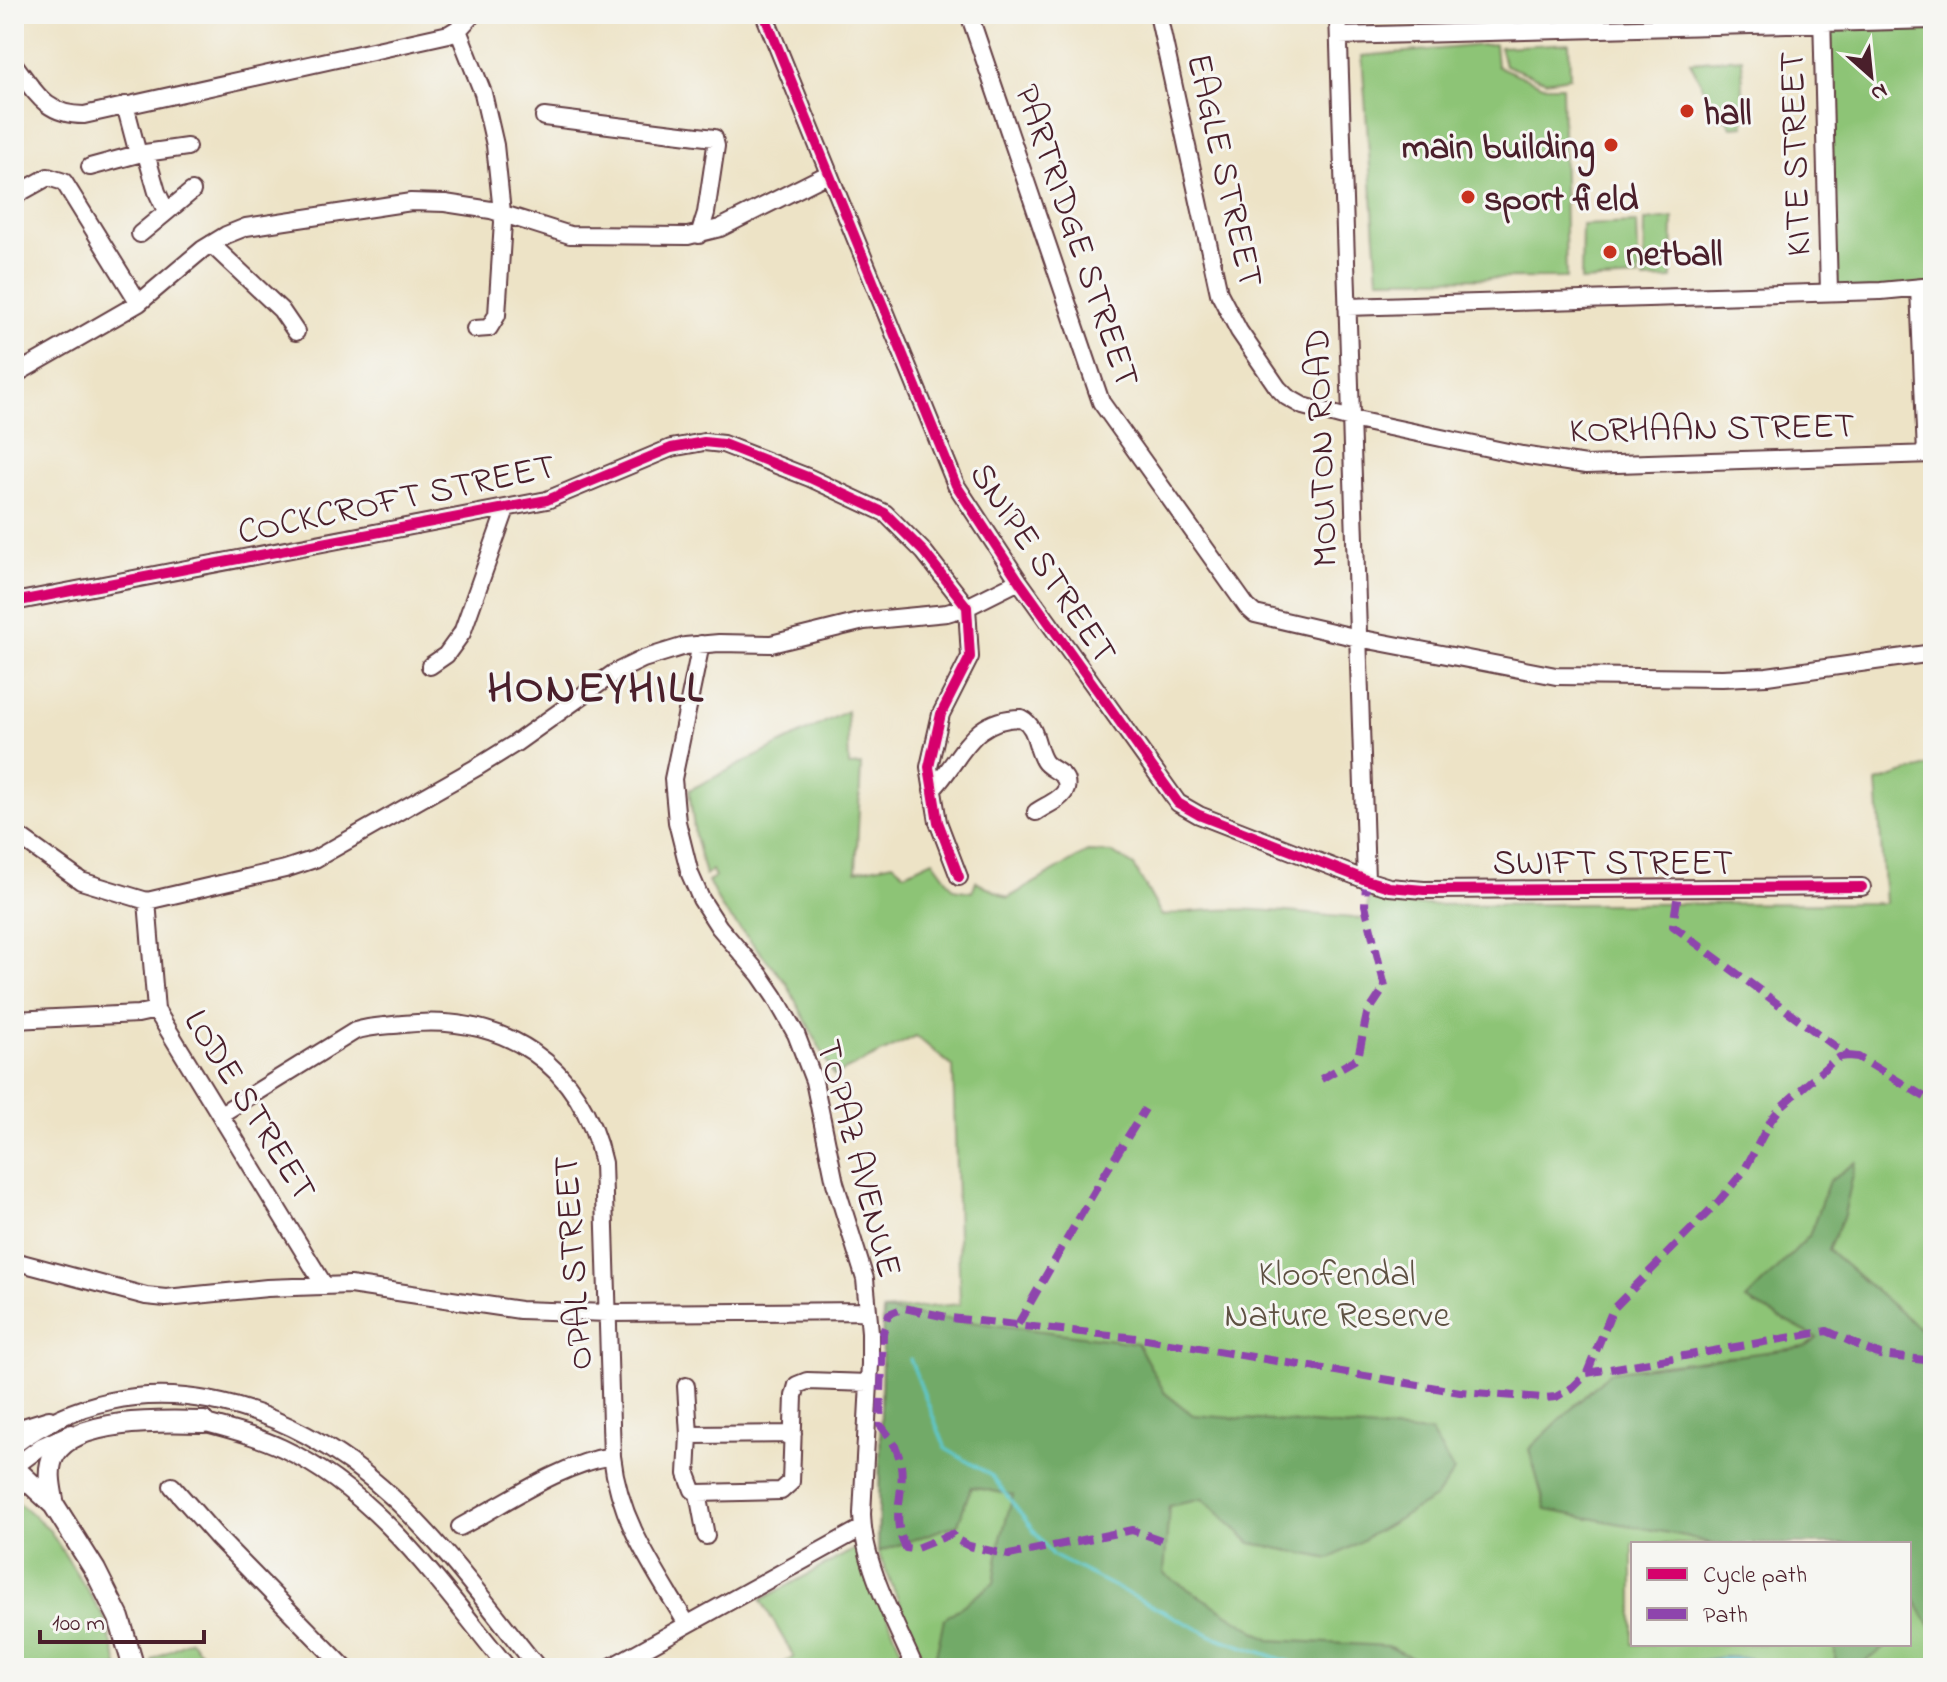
<svg xmlns="http://www.w3.org/2000/svg" width="1947" height="1682" viewBox="0 0 1947 1682" font-family="'Indie Flower',sans-serif">
	<style>
		.green { fill: #8dc476; stroke: #6c7250; stroke-width: 2; fill-rule: evenodd }
		.forest { fill: #72aa67; stroke: #5e6449; stroke-width: 2 }
		.water { fill: #5dcad2; stroke: #54747e; stroke-width: 2 }
		.lines { fill: none; stroke-linecap: round; stroke-linejoin: round }
		.stream { stroke: #5dcad2; stroke-width: 3 }
		.minor-casing { stroke: #623c42; stroke-width: 20 }
		.major-casing { stroke: #623c42; stroke-width: 24 }
		.minor { stroke: #fff; stroke-width: 16 }
		.major { stroke: #fff; stroke-width: 20 }
		.quiet { stroke: #8e44ad; stroke-width: 8; stroke-dasharray: 16 8; stroke-linecap: butt }
		.cycleway-casing { stroke: #f6f6f2; stroke-width: 15 }
		.cycleway { stroke: #d6006c; stroke-width: 10 }
		.poi-dot { fill: #c8321e; stroke: #f6f6f2; stroke-width: 3 }
		.labels { text-anchor: middle; stroke-width: 6; stroke-linejoin: round; paint-order: stroke }
		.poi-label { font-size: 36px; font-weight: bold; fill: #4a1f2b; stroke: #f6f6f2; text-anchor: start }
		.street-label { font-size: 36px; fill: #4a1f2b; stroke: #f6f6f2 }
		.park-label { font-size: 36px; fill: #5e5142; stroke: #f6f6f2 }
		.district-label { font-size: 44px; font-weight: bold; letter-spacing: 2px; fill: #4a1f2b; stroke: #f6f6f2 }
	</style>
	<rect width="100%" height="100%" fill="#f6f6f2"/>
	<filter id="ink" filterUnits="userSpaceOnUse"><feTurbulence type="fractalNoise" baseFrequency=".0125" numOctaves="2"/><feDisplacementMap in="SourceGraphic" scale="16" xChannelSelector="R" yChannelSelector="G"/><feConvolveMatrix kernelMatrix="1 2 1 2 8 2 1 2 1" color-interpolation-filters="sRGB"/></filter>
	<filter id="wash" filterUnits="userSpaceOnUse"><feTurbulence type="fractalNoise" baseFrequency=".006" numOctaves="4" result="noise"/><feDisplacementMap in="SourceGraphic" scale="32" xChannelSelector="R" yChannelSelector="G"/><feGaussianBlur stdDeviation="1.8" result="paint"/><feColorMatrix in="noise" values="0 0 0 0 0 0 0 0 0 0 0 0 0 0 0 0 0 1.4 0 .05"/><feComposite in="paint" operator="in"/></filter>
	<g filter="url(#wash)">
		<rect width="100%" height="100%" fill="#ede3c6"/>
		<path class="green" d="M 1933,20 L 1933,286 L 1829,292 L 1822,21 Z
			M 1569,43 L 1570,77 L 1546,81 L 1505,65 L 1500,47 Z
			M 1495,44 L 1497,66 L 1546,86 L 1562,86 L 1566,278 L 1378,279 L 1362,56 Z
			M 1742,58 L 1744,126 L 1731,127 L 1727,118 L 1720,120 L 1690,62 Z
			M 1673,218 L 1672,279 L 1644,280 L 1645,221 Z
			M 1637,223 L 1639,278 L 1581,281 L 1582,225 Z
			M 847,711 L 849,766 L 861,765 L 856,871 L 893,863 L 905,873 L 933,860 L 954,889 L 972,892 L 976,881 L 1008,898 L 1087,852 L 1113,853 L 1134,866 L 1162,916 C 1228,902 1298,914 1365,919 L 1369,898 L 1397,905 L 1885,903 L 1877,782 L 1933,764 L 1933,1668 L 927,1668 L 878,1552 L 883,1311 L 960,1304 L 953,1067 L 916,1036 L 834,1076 L 786,982 L 721,907 L 708,881 L 715,877 L 712,870 L 705,875 L 695,836 L 689,790 ZM 1633,1544 L 1909,1544 L 1909,1644 L 1633,1644 Z
			M 14,1499 L 48,1528 L 104,1617 L 119,1668 L 14,1668 Z
			M 860,1546 L 908,1668 L 776,1668 L 794,1657 L 761,1600 Z
			M 190,1640 L 214,1668 L 154,1668 L 152,1660 Z"/>
		<path class="forest" d="M 1856,1162 L 1844,1215 L 1828,1250 L 1933,1340 L 1933,1631 L 1912,1595 L 1909,1605 L 1909,1544 L 1713,1544 L 1685,1536 L 1546,1510 L 1529,1449 L 1610,1372 L 1805,1347 L 1817,1338 L 1746,1300 L 1809,1236 L 1829,1181 Z
			M 883,1311 L 1137,1343 L 1165,1393 L 1193,1415 L 1431,1433 L 1454,1472 L 1436,1497 L 1330,1559 L 1251,1543 L 1203,1499 L 1169,1506 L 1164,1574 L 1270,1640 L 1388,1646 L 1433,1668 L 933,1668 L 944,1619 L 994,1583 L 1000,1542 L 1013,1495 L 971,1487 L 958,1524 L 878,1552 Z
			M 1835,1644 L 1891,1644 L 1857,1666 L 1835,1661 Z"/>
		<path class="water" d="M 1724,1657 L 1749,1658 L 1774,1668 L 1647,1668 Z"/>
		<g class="lines">
			<path class="stream" d="M 910,1359 L 946,1449 L 992,1476 L 1052,1555 L 1212,1636 L 1308,1668"/>
		</g>
	</g>
	<g filter="url(#ink)">
		<g class="lines">
			<defs>
				<path id="minor" d="M 764,14 L 956,485 L 1019,581 L 1178,803 L 1199,815 L 1366,880 L 1389,887 L 1424,890 L 1862,887
					M 969,14 L 1101,402 L 1247,607 L 1255,614 L 1358,638 L 1556,676 L 1722,678 L 1767,676 L 1933,653
					M 1158,14 L 1219,293 L 1239,331 L 1278,388 L 1287,397 L 1303,406 L 1351,419 L 1522,455 L 1586,465 L 1933,454
					M 1338,14 L 1366,880
					M 1822,14 L 1829,292
					M 458,30 L 483,93 L 495,145 L 503,222 L 497,315 L 489,328 L 475,329
					M 1339,36 L 1933,20
					M 14,64 C 36,93 45,115 84,115 L 449,34 L 462,26 L 473,14
					M 544,117 L 714,138 L 716,146 L 706,213 L 699,235
					M 138,154 L 187,147
					M 146,154 L 157,192 L 166,211
					M 90,167 L 138,154 L 125,105
					M 14,196 L 48,177 L 64,182 L 139,303
					M 140,234 L 192,191
					M 211,244 L 281,310 L 296,332
					M 1919,288 L 1926,454
					M 1347,307 L 1881,291 L 1933,286
					M 14,375 L 139,303 L 203,249 L 226,235 L 246,227 L 411,202 L 445,203 L 491,210 L 570,235 L 688,236 L 720,228 L 828,174
					M 14,602 L 547,500 L 671,448 L 704,442 L 723,444 L 810,478 L 885,513 L 924,552 L 967,607 L 970,657 L 941,714 L 929,767 L 938,822 L 959,877
					M 701,644 L 673,779 L 677,822 L 690,874 L 701,899 L 719,927 L 760,975 L 775,997 L 796,1034 L 814,1081 L 835,1183 L 865,1279 L 870,1332 L 870,1364 L 862,1514 C 863,1564 895,1622 915,1668
					M 430,666 L 446,655 L 462,633 L 506,509
					M 932,790 C 962,759 970,718 1021,718 C 1038,727 1035,747 1044,761 C 1050,771 1070,772 1066,789 C 1063,799 1044,806 1036,812
					M 14,833 L 81,881 L 147,901 L 285,869 L 315,859 L 479,766 L 516,743 L 614,673 L 643,659 L 685,646 L 719,643 L 771,644 L 864,621 L 947,613 L 967,607 L 1019,581
					M 147,901 L 156,1010 L 324,1285
					M 14,1020 L 138,1014 L 156,1010
					M 221,1114 L 355,1031 C 370,1026 387,1026 403,1024 C 504,1013 581,1063 603,1163 L 612,1456 C 619,1521 655,1570 687,1624
					M 14,1261 L 146,1296 L 166,1298 L 267,1288 L 350,1285 L 520,1310 L 608,1313 L 867,1311
					M 686,1386 L 689,1435 L 687,1474 L 693,1490 L 698,1493 L 706,1536
					M 195,1420 C 224,1428 254,1435 282,1448 C 379,1493 442,1588 508,1668
					M 689,1435 L 793,1434
					M 14,1445 C 136,1354 288,1400 391,1496 C 446,1547 491,1610 538,1668
					M 14,1467 L 42,1446 L 71,1433
					M 172,1486 L 218,1538 L 345,1668
					M 698,1493 L 781,1491 L 791,1482 L 794,1396 L 797,1385 L 807,1381 L 869,1383
					M 460,1527 C 506,1503 560,1464 612,1456
					M 609,1668 L 862,1528"/>
				<path id="major" d="M 14,1432 L 49,1421
					M 14,1468 L 54,1505 L 95,1570 L 119,1618 L 134,1668
					M 54,1505 C 51,1489 46,1470 54,1455 C 75,1417 168,1421 204,1422"/>
			</defs>
			<use href="#minor" class="minor-casing"/>
			<use href="#major" class="major-casing"/>
			<use href="#minor" class="minor"/>
			<use href="#major" class="major"/>
			<path class="quiet" d="M 1848,1056 L 1858,1057 L 1933,1102
				M 1321,1079 L 1358,1058 L 1367,1014 L 1385,987 L 1365,905 L 1366,880
				M 1018,1324 L 1104,1175 L 1145,1109
				M 1587,1373 L 1613,1309 L 1718,1202 L 1744,1171 L 1771,1120 L 1782,1106 L 1832,1062 L 1840,1057 L 1848,1056 L 1673,926 L 1679,887
				M 1161,1540 L 1132,1530 L 1009,1555 L 969,1546 L 955,1539 L 952,1534 L 914,1549 L 906,1548 C 882,1505 925,1474 880,1425 L 883,1333 L 889,1314 L 904,1308 L 951,1318 L 1146,1339 L 1460,1392 L 1544,1398 L 1556,1397 L 1573,1387 L 1587,1373 L 1827,1331 L 1880,1355 L 1933,1361"/>
			<defs>
				<path id="cycleway" d="M 764,14 L 956,485 L 1019,581 L 1178,803 L 1199,815 L 1366,880 L 1389,887 L 1424,890 L 1862,887
					M 14,602 L 547,500 L 671,448 L 704,442 L 723,444 L 810,478 L 885,513 L 924,552 L 967,607 L 970,657 L 941,714 L 929,767 L 938,822 L 959,877"/>
			</defs>
			<use href="#cycleway" class="cycleway-casing"/>
			<use href="#cycleway" class="cycleway"/>
		</g>
	</g>
	<g class="poi-dot">
		<circle cx="1687" cy="111" r="8"/>
		<circle cx="1611" cy="145" r="8"/>
		<circle cx="1468" cy="197" r="8"/>
		<circle cx="1610" cy="252" r="8"/>
	</g>
	<g class="labels">
		<g class="poi-label">
			<text x="1703" y="124">hall</text>
			<text x="1595" y="158" text-anchor="end">main building</text>
			<text x="1484" y="210">sport field</text>
			<text x="1626" y="265">netball</text>
		</g>
		<g class="street-label">
			<text transform="translate(1793 154) rotate(-92)" y="13">KITE STREET</text>
			<text transform="translate(1227 170) rotate(77)" y="13">EAGLE STREET</text>
			<text transform="translate(1079 235) rotate(71)" y="13">PARTRIDGE STREET</text>
			<text transform="translate(1712 426) rotate(-1)" y="13">KORHAAN STREET</text>
			<text transform="translate(1319 448) rotate(-92)" y="13">MOUTON ROAD</text>
			<text transform="translate(396 497) rotate(-12)" y="13">COCKCROFT STREET</text>
			<text transform="translate(1045 562) rotate(56)" y="13">SNIPE STREET</text>
			<text x="1613" y="874">SWIFT STREET</text>
			<text transform="translate(252 1104) rotate(58)" y="13">LODE STREET</text>
			<text transform="translate(861 1158) rotate(75)" y="13">TOPAZ AVENUE</text>
			<text transform="translate(571 1263) rotate(-94)" y="13">OPAL STREET</text>
		</g>
		<g class="park-label">
			<text x="1337" y="1285">Kloofendal<tspan x="1337" dy="41">Nature Reserve</tspan></text>
		</g>
		<g class="district-label">
			<text x="596" y="701">HONEYHILL</text>
		</g>
	</g>
	<rect width="1947" height="1682" fill="none" stroke="#f6f6f2" stroke-width="48"/>
	<rect x="1631" y="1542" width="280" height="104" fill="#f6f6f2" stroke="#b1a0a2" stroke-width="2"/>
	<rect x="1647" y="1568" width="40" height="12" fill="#d6006c" stroke="#b1a0a2" stroke-width="2"/>
	<text x="1703" y="1582" font-size="24" fill="#4a1f2b">Cycle path</text>
	<rect x="1647" y="1608" width="40" height="12" fill="#8e44ad" stroke="#b1a0a2" stroke-width="2"/>
	<text x="1703" y="1622" font-size="24" fill="#4a1f2b">Path</text>
	<g transform="translate(1871 76) rotate(153)" stroke="#f6f6f2" stroke-width="6" paint-order="stroke">
	<path d="M0-6L14 30L0 20L-14 30Z" fill="#4a1f2b"/>
	<text y="-12" font-size="22" font-weight="bold" text-anchor="middle" fill="#4a1f2b">N</text>
	</g>
	<path d="M40 1630v12h164v-12" fill="none" stroke="#4a1f2b" stroke-width="4"/>
	<text x="52" y="1630" font-size="24" fill="#4a1f2b" stroke="#f6f6f2" stroke-width="6" paint-order="stroke">100 m</text>
</svg>
